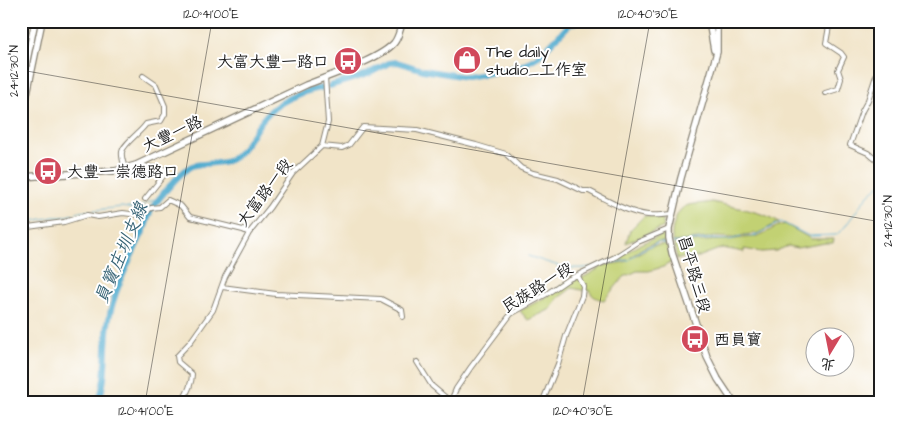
<svg xmlns="http://www.w3.org/2000/svg" width="902" height="424" viewBox="0 0 902 424" font-family="'Architects Daughter','LXGW WenKai TC',sans-serif">
	<style>
		.green { fill: #c2d173; stroke: #6f7648 }
		.lines { fill: none; stroke-linecap: round; stroke-linejoin: round }
		.stream { stroke: #50aace; stroke-width: 1 }
		.river { stroke: #50aace; stroke-width: 6 }
		.street-casing { stroke: #868072; stroke-width: 6 }
		.secondary-casing { stroke: #868072; stroke-width: 8 }
		.street { stroke: #fff; stroke-width: 4 }
		.secondary { stroke: #fff; stroke-width: 5.5 }
		.ticks { fill: none; stroke: #1c1c1c; stroke-width: 1; stroke-opacity: 0.45 }
		.labels { text-anchor: middle; stroke-width: 4; stroke-linejoin: round; paint-order: stroke }
		.poi-label { font-size: 16px; fill: #1c1c1c; stroke: #fff; text-anchor: start }
		.street-label { font-size: 16px; fill: #1c1c1c; stroke: #fff }
		.water-label { font-size: 18px; font-style: italic; fill: #366375; stroke: #fff }
		.neatline { fill: none; stroke: #1c1c1c; stroke-width: 2 }
		.ticks-label { font-size: 12px; text-anchor: middle; fill: #1c1c1c }
	</style>
	<rect width="100%" height="100%" fill="#fff"/>
	<filter id="ink" filterUnits="userSpaceOnUse"><feTurbulence type="fractalNoise" baseFrequency=".02" numOctaves="2"/><feDisplacementMap in="SourceGraphic" scale="10" xChannelSelector="R" yChannelSelector="G"/><feConvolveMatrix kernelMatrix="1 2 1 2 8 2 1 2 1" color-interpolation-filters="sRGB"/></filter>
	<filter id="wash" filterUnits="userSpaceOnUse"><feTurbulence type="fractalNoise" baseFrequency=".0096" numOctaves="4" result="noise"/><feDisplacementMap in="SourceGraphic" scale="20" xChannelSelector="R" yChannelSelector="G"/><feGaussianBlur stdDeviation="1.12" result="paint"/><feColorMatrix in="noise" values="0 0 0 0 0 0 0 0 0 0 0 0 0 0 0 0 0 1.4 0 .05"/><feComposite in="paint" operator="in"/></filter>
	<g filter="url(#wash)">
		<rect width="100%" height="100%" fill="#f1e4c8"/>
		<path class="green" d="M 712,202 C 729,206 768,213 779,222 L 759,233 L 744,235 L 735,238 L 714,237 L 673,242 C 671,235 672,230 674,223 C 681,199 694,206 712,202 Z
			M 644,216 L 662,218 L 664,227 L 626,243 L 630,230 Z
			M 785,224 L 811,239 L 834,239 L 833,243 L 825,243 L 797,248 L 788,246 L 776,251 L 761,252 L 744,249 L 744,252 L 722,248 L 698,257 L 682,258 L 677,260 L 674,244 C 700,240 727,241 752,237 C 764,236 773,226 785,224 Z
			M 665,234 L 666,242 C 653,240 639,249 630,258 L 651,246 L 667,244 L 672,262 L 663,267 L 649,271 L 637,271 L 624,277 L 604,300 C 598,299 592,297 589,290 L 586,291 L 572,288 L 557,299 L 551,309 L 528,320 L 520,311 L 551,294 L 563,284 L 575,279 L 584,277 L 605,265 L 625,262 L 628,260 L 613,261 L 640,244 Z"/>
		<g class="lines">
			<path class="stream" d="M 21,223 L 53,217 L 63,217 L 80,212 L 121,207 L 136,209 L 161,196
				M 672,243 L 709,239 L 729,240 L 745,236 L 752,237 L 781,222 L 809,236 L 836,235 L 844,228 L 868,195 L 881,184
				M 528,256 C 547,262 570,272 590,267
				M 606,263 L 629,260 L 641,250 L 659,242 L 668,244"/>
			<path class="river" d="M 330,86 L 368,74 L 389,63 L 397,62 L 423,70 L 466,77 L 502,71 L 525,64 L 539,56 L 569,25 L 578,21
				M 98,403 C 108,377 104,351 108,324 C 113,292 129,261 143,232 C 147,224 148,214 153,207 C 159,198 182,170 192,166 C 202,162 221,165 230,160 C 244,152 253,132 263,119 C 276,102 302,91 322,88"/>
		</g>
	</g>
	<g filter="url(#ink)">
		<g class="lines">
			<defs>
				<path id="street" d="M 627,21 L 636,21
					M 881,61 L 868,100 L 862,111 L 850,145 L 868,153 L 881,164
					M 825,93 L 838,89 L 841,79 L 838,70 L 844,57 L 841,53 L 826,43 L 830,21
					M 322,146 L 342,148 L 349,145 L 363,127 L 417,130 L 476,145 L 506,154 L 521,168 L 533,173 L 558,179 L 583,191 L 589,191 C 607,200 628,213 648,215 C 656,216 664,215 672,214
					M 137,165 L 164,169 L 165,174 L 145,199
					M 125,169 C 124,164 121,157 122,152 C 123,144 141,132 146,124 L 161,121 L 165,114 L 165,106 L 156,85 L 143,76
					M 21,228 L 64,222 L 87,215 L 98,217 L 123,213 L 138,215 L 144,214 L 151,208 L 160,207 L 168,200 L 181,206 L 190,217 L 243,230 L 249,233
					M 222,287 L 276,294 L 381,299 L 402,310 L 403,317
					M 21,338 L 24,403
					M 417,362 L 432,386 L 451,402
					M 181,403 C 187,394 192,385 192,374 L 178,362 L 177,356 L 191,341 L 213,310 L 225,277 L 249,233 L 270,207 L 293,173 L 322,146 L 328,122 L 325,77
					M 450,403 L 456,389 L 471,367 L 511,314 L 545,295 L 567,280 L 615,257 L 638,242 L 669,229
					M 542,403 L 558,364 L 566,336 L 582,296 L 583,286 L 578,276"/>
				<path id="secondary" d="M 709,21 L 714,50
					M 717,21 L 717,52 L 681,178 L 669,229 L 669,238 L 672,253 L 707,357 L 718,379 L 734,403
					M 21,89 L 35,21
					M 21,123 L 42,21
					M 21,177 L 115,171 L 136,165 L 306,85 C 328,76 379,60 394,43 C 399,37 400,28 403,21"/>
			</defs>
			<use href="#street" class="street-casing"/>
			<use href="#secondary" class="secondary-casing"/>
			<use href="#street" class="street"/>
			<use href="#secondary" class="secondary"/>
		</g>
	</g>
	<path class="ticks" d="M 21,70 L 881,222M 145,403 L 212,21M 582,403 L 650,21"/>
	<defs>
		<symbol id="shop-disc" viewBox="-11 -11 22 22"><circle r="9.5" fill="#d1495b" stroke="#fff"/><path d="M-5-2.5h2.3a2.7 3.5 0 0 1 5.4 0H5L5.5 6h-11ZM-1.5-2.5h3a1.5 2.3 0 0 0-3 0Z" fill="#fff"/></symbol>
		<symbol id="bus-disc" viewBox="-11 -11 22 22"><circle r="9.5" fill="#d1495b" stroke="#fff"/><path d="M-5-6H5V4H4V6H2V4H-2V6H-4V4H-5ZM-3.5-4V0h7V-4ZM-3.5 1.2v1.5H-2V1.2ZM2 1.2v1.5H3.5V1.2Z" fill="#fff"/></symbol>
	</defs>
	<g fill-rule="evenodd">
		<use href="#shop-disc" x="451" y="44" width="32" height="32"/>
		<use href="#bus-disc" x="332" y="45" width="32" height="32"/>
		<use href="#bus-disc" x="32" y="155" width="32" height="32"/>
		<use href="#bus-disc" x="679" y="323" width="32" height="32"/>
	</g>
	<g class="labels">
		<g class="poi-label">
			<text x="486" y="57">The daily<tspan x="486" dy="18">studio_工作室</tspan></text>
			<text x="329" y="67" text-anchor="end">大富大豐一路口</text>
			<text x="67" y="177">大豐一崇德路口</text>
			<text x="714" y="345">西員寶</text>
		</g>
		<g class="street-label">
			<text transform="translate(172 133) rotate(-25)" y="6">大豐一路</text>
			<text transform="translate(264 192) rotate(-53)" y="6">大富路一段</text>
			<text transform="translate(695 274) rotate(74)" y="6">昌平路三段</text>
			<text transform="translate(537 287) rotate(-32)" y="6">民族路一段</text>
		</g>
		<g class="water-label">
			<text transform="translate(121 253) rotate(-67)" y="6">員寶庄圳支線</text>
		</g>
	</g>
	<rect width="902" height="424" fill="none" stroke="#fff" stroke-width="55"/>
	<g transform="translate(830 352) rotate(190)"><circle r="24" fill="#ffffff" stroke="#a4a4a4"/>
	<path d="M0-4L9 19L0 12L-9 19Z" fill="#d1495b"/>
	<text y="-8" font-size="14" font-weight="bold" text-anchor="middle" fill="#1c1c1c">北</text>
	</g>
	<rect x="28" y="28" width="846" height="368" class="neatline"/>
	<g class="ticks-label">
		<text x="211" y="18">120°41'00"E</text>
		<text x="648" y="18">120°40'30"E</text>
		<text transform="translate(14 71) rotate(-90)" y="4">24°12'30"N</text>
		<text transform="translate(888 221) rotate(-90)" y="4">24°12'30"N</text>
		<text x="146" y="415">120°41'00"E</text>
		<text x="583" y="415">120°40'30"E</text>
	</g>
</svg>
